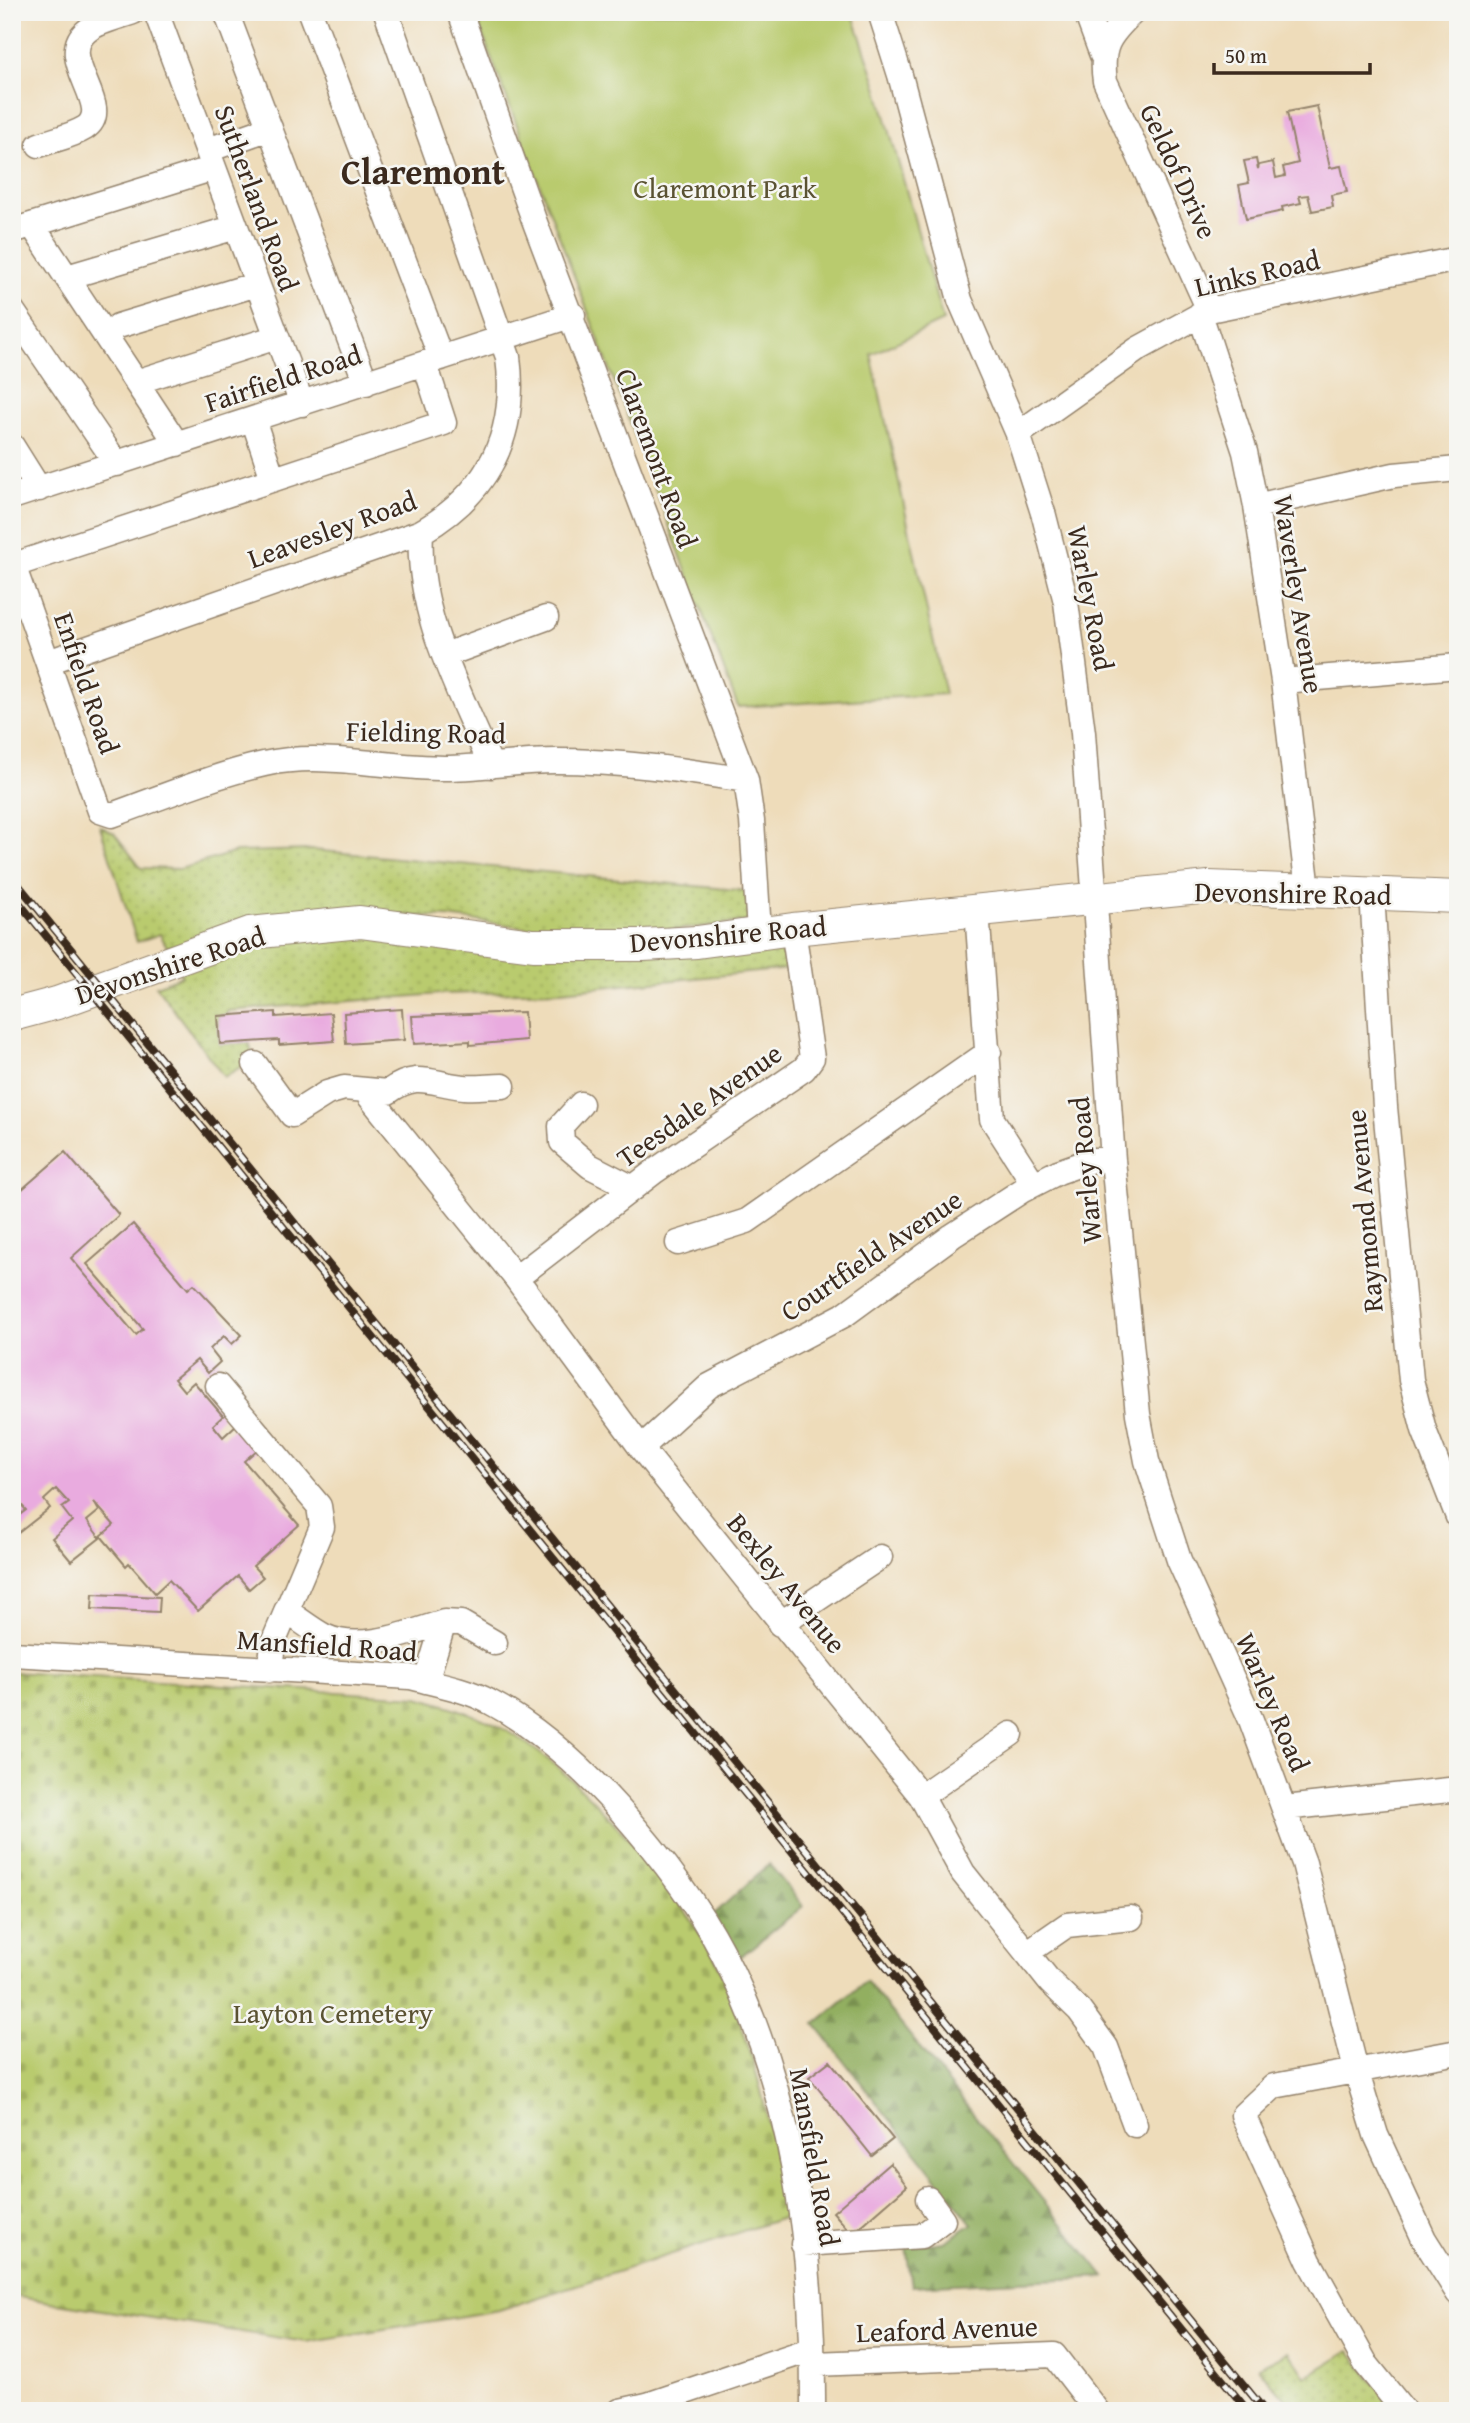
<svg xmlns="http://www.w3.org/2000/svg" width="1470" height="2423" viewBox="0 0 1470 2423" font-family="'Gentium Book Plus',serif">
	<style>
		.grass { fill: url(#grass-dots); stroke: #7a7a46; stroke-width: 2 }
		.forest { fill: url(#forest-firs); stroke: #666c40; stroke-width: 2 }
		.cemetery { fill: url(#cemetery-stones); stroke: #7a7a46; stroke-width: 2 }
		.park { fill: #b9cb6e; stroke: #7a7a46; stroke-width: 2 }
		.building { fill: #e9abdf }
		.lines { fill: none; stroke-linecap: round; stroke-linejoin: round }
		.minor-casing { stroke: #94836c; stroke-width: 27 }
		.major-casing { stroke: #94836c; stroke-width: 34 }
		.minor { stroke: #fff; stroke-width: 24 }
		.major { stroke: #fff; stroke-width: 32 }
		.rail-casing { stroke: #3b2a1e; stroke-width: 8 }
		.rail { stroke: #f6f6f2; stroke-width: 5; stroke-dasharray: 16; stroke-linecap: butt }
		.labels { text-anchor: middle; stroke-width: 5; stroke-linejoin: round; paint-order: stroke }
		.street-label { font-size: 28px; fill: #3b2a1e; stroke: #f6f6f2 }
		.park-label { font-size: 28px; fill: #5a5232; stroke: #f6f6f2 }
		.district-label { font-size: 35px; font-weight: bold; fill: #3b2a1e; stroke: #f6f6f2 }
	</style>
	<defs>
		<pattern id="grass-dots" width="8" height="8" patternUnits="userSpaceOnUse" patternTransform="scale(1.75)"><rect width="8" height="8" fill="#b9cb6e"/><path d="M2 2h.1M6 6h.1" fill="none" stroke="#a0ae5f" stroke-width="1.8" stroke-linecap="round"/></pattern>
		<pattern id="forest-firs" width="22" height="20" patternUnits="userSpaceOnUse" patternTransform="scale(1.75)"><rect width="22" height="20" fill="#92af61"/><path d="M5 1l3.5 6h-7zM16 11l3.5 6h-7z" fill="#788f4f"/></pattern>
		<pattern id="cemetery-stones" width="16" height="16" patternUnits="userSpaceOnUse" patternTransform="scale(1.75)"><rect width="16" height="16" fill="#b9cb6e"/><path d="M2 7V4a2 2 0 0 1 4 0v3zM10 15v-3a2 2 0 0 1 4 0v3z" fill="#a0ae5f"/></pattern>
	</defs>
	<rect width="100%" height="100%" fill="#f6f6f2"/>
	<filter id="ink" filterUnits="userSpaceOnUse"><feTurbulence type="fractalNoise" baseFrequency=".0143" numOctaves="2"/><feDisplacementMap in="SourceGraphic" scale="14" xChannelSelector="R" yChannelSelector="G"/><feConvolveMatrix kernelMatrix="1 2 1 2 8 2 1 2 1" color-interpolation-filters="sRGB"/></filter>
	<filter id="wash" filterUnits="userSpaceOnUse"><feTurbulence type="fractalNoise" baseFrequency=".00686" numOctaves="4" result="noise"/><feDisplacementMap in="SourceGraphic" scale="28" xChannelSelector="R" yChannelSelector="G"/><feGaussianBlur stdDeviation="1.57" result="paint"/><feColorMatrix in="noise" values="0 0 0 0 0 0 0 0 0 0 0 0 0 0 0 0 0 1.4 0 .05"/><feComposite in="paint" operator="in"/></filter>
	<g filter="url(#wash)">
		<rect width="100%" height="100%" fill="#eedcba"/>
		<path class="grass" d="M 100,826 L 114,833 L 141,868 L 180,869 L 236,852 L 312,850 L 748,891 L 750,921 L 647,933 L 556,931 L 447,917 L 353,914 L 167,947 L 160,934 L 137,942 Z
			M 250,933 L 473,936 L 751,933 C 769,943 784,948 788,969 L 560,991 L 440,994 L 227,1011 L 227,1015 L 218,1016 L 220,1044 L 249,1042 L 254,1059 L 224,1077 L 156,986 L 182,976 L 173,960 Z
			M 1350,2350 L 1395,2411 L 1296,2411 L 1258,2367 L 1289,2352 L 1306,2377 Z"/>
		<path class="forest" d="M 769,1864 L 803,1906 L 735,1961 L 711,1917 Z
			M 866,1981 L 1105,2277 L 912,2286 L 906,2247 L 944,2242 L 972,2224 L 815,2024 Z"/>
		<path class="cemetery" d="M 12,1672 L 418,1697 C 449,1706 480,1715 507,1731 C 582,1775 671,1881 714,1957 C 722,1970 726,1986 732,2001 C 761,2071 773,2143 786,2217 L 499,2310 L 306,2342 L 12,2296 Z"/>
		<path class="park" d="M 474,12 L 852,12 L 876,83 L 943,321 L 871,354 L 945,694 L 738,707 Z"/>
		<g id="blocks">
			<path class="building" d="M 1317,106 L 1330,168 L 1341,166 L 1347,192 L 1331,195 L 1333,207 L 1312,211 L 1308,195 L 1299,196 L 1301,203 L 1282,207 L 1283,211 L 1246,219 L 1239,185 L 1249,183 L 1244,161 L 1256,159 L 1258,169 L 1259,165 L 1273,162 L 1276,178 L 1285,176 L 1283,167 L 1298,163 L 1287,112 Z
				M 402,1009 L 404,1040 L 346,1044 L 344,1013 Z
				M 276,1012 L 276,1017 L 331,1013 L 334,1041 L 279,1045 L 279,1040 L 220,1044 L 218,1016 Z
				M 524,1012 L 526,1040 L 470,1045 L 470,1041 L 414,1044 L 412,1016 Z
				M 65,1152 L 119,1215 L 71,1258 L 136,1335 L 143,1329 L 87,1264 L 133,1224 L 188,1289 L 194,1284 L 242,1335 L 232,1344 L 224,1336 L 210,1349 L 220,1362 L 208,1373 L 197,1360 L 174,1379 L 184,1391 L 194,1382 L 223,1416 L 213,1425 L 223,1437 L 236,1425 L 258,1449 L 244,1461 L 299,1525 L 253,1566 L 263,1577 L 249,1589 L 238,1576 L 198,1611 L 169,1580 L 155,1593 L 129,1563 L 126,1566 L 101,1536 L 114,1525 L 94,1502 L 99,1511 L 87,1521 L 100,1538 L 71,1561 L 52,1538 L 72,1521 L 62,1508 L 69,1503 L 56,1489 L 44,1500 L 50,1508 L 12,1538 L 12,1521 L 26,1510 L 12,1494 L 12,1198 Z
				M 93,1594 L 160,1597 L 159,1612 L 92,1609 Z
				M 830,2061 L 893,2139 L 872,2156 L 809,2077 Z
				M 890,2163 L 907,2186 L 852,2234 L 833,2212 Z"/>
		</g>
	</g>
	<g filter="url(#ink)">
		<use href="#blocks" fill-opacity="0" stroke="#94836c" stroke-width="2"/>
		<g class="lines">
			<defs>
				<path id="minor" d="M 156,12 L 302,404
					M 226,12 L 366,383
					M 310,12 L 441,358
					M 460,12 L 534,220 L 746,780 L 752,821 L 759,932
					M 880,12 L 900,75 L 960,300 L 1018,434 L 1044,516 L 1066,602 L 1083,733 L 1113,1160 L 1138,1414 L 1147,1461 L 1179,1560 L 1251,1720 L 1304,1863 L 1356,2070 L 1376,2135 L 1424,2239 L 1458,2293
					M 1086,12 L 1102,55
					M 1133,12 C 1108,36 1100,47 1105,81 L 1209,310
					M 39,145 C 53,140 72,136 85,128 C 117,107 52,57 88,30 C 99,21 120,17 133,12
					M 208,150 L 270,128
					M 32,225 L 177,444
					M 12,231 L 214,168
					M 67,277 L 236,227
					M 12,310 L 117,464
					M 1200,314 L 1245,452 L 1256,506 L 1283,681 L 1308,890
					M 118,326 L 257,284
					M 136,382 L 277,337
					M 253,419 L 273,479
					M 1018,434 L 1138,349 L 1209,310 L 1458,259
					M 12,446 L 39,489
					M 12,497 L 573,315
					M 1256,506 L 1394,475 L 1458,469
					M 421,532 C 416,615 460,691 491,766
					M 12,562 L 100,811 L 112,815 C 162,797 212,776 264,764 C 323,751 384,768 444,768 C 481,768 519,761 556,761 C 620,761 683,770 746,780
					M 14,565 L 444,423 L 425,364
					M 445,655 L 546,618
					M 48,662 L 421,532 C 489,493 518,434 508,357 L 386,12
					M 1283,681 L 1458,666
					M 1372,893 L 1385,1107 L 1411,1380 L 1424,1430 L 1458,1517
					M 977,910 L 992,1119 L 1034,1184
					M 255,1064 L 292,1115 L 327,1093 L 344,1088 L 388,1092 C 418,1070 431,1084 464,1087 C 477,1088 490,1086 503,1086
					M 366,1092 L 516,1278 L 641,1448 L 921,1796 L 963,1873 L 1050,1982 L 1079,2010 L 1106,2047 L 1135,2125
					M 581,1104 L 561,1126 L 562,1142 L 590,1166 L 633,1188
					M 678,1243 L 747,1221 L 989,1052
					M 516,1278 L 655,1171 L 804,1069 L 812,1058 L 793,929
					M 218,1386 L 319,1506 L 322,1527 L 273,1643 L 270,1670
					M 641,1448 L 709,1386 L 844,1315 L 952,1236 L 1023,1190 L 1058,1172 L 1092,1160 L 1113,1160
					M 286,1611 C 299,1619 311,1629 324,1636 C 359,1653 409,1633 444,1622
					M 780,1624 L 880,1557
					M 12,1654 L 410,1677 C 437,1684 466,1689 490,1702 C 540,1728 583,1769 620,1810 C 659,1854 695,1900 722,1952 C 795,2090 814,2257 813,2411
					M 426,1681 L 444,1622 L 461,1623 L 495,1643
					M 921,1796 L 1011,1734
					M 1285,1808 L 1458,1789
					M 1028,1952 L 1067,1925 L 1131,1918
					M 803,2244 L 922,2236 L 943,2220 L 928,2199
					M 813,2364 L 1054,2355 L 1097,2411
					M 620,2411 L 647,2405 L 812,2349
					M 1404,2411 L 1366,2364 L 1309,2261 L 1243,2115 L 1274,2086 L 1458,2052"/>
				<path id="major" d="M 12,1015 L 57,1003 L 250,933 L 360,922 L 533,945 L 643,945 L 697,942 L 793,929 L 1209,887 L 1458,897"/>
			</defs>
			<use href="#minor" class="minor-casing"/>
			<use href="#major" class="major-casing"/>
			<use href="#minor" class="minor"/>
			<use href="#major" class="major"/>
			<defs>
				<path id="rail" d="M 12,877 L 1265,2411
					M 12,894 L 1248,2411"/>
			</defs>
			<use href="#rail" class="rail-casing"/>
			<use href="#rail" class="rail"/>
		</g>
	</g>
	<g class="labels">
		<g class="street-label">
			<text transform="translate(1179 171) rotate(65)" y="10">Geldof Drive</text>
			<text transform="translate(257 198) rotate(70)" y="10">Sutherland Road</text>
			<text transform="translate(1257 273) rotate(-13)" y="10">Links Road</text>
			<text transform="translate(283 378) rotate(-18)" y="10">Fairfield Road</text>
			<text transform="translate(657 458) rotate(70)" y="10">Claremont Road</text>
			<text transform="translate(332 529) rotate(-20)" y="10">Leavesley Road</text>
			<text transform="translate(1299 594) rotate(81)" y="10">Waverley Avenue</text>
			<text transform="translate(1091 598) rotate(79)" y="10">Warley Road</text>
			<text transform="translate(87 683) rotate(71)" y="10">Enfield Road</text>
			<text transform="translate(426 732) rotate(1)" y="10">Fielding Road</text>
			<text transform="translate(1293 893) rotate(1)" y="10">Devonshire Road</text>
			<text transform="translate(728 934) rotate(-5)" y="10">Devonshire Road</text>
			<text transform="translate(170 965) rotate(-18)" y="10">Devonshire Road</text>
			<text transform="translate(699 1105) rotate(-35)" y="10">Teesdale Avenue</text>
			<text transform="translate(1085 1170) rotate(-95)" y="10">Warley Road</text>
			<text transform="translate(1364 1211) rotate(-95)" y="10">Raymond Avenue</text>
			<text transform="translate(871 1255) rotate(-34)" y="10">Courtfield Avenue</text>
			<text transform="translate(787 1583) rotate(51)" y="10">Bexley Avenue</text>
			<text transform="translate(327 1645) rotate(4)" y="10">Mansfield Road</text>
			<text transform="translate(1273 1702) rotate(67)" y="10">Warley Road</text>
			<text transform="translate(815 2157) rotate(80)" y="10">Mansfield Road</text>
			<text transform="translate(947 2329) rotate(-2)" y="10">Leaford Avenue</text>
		</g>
		<g class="park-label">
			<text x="725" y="198">Claremont Park</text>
			<text x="333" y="2023">Layton Cemetery</text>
		</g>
		<g class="district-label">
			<text x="423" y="184">Claremont</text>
		</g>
	</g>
	<rect width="1470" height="2423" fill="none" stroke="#f6f6f2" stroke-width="42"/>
	<path d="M1214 63v10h156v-10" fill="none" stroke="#3b2a1e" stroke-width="3.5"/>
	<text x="1225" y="63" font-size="21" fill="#3b2a1e" stroke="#f6f6f2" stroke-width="5" paint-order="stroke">50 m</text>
</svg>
